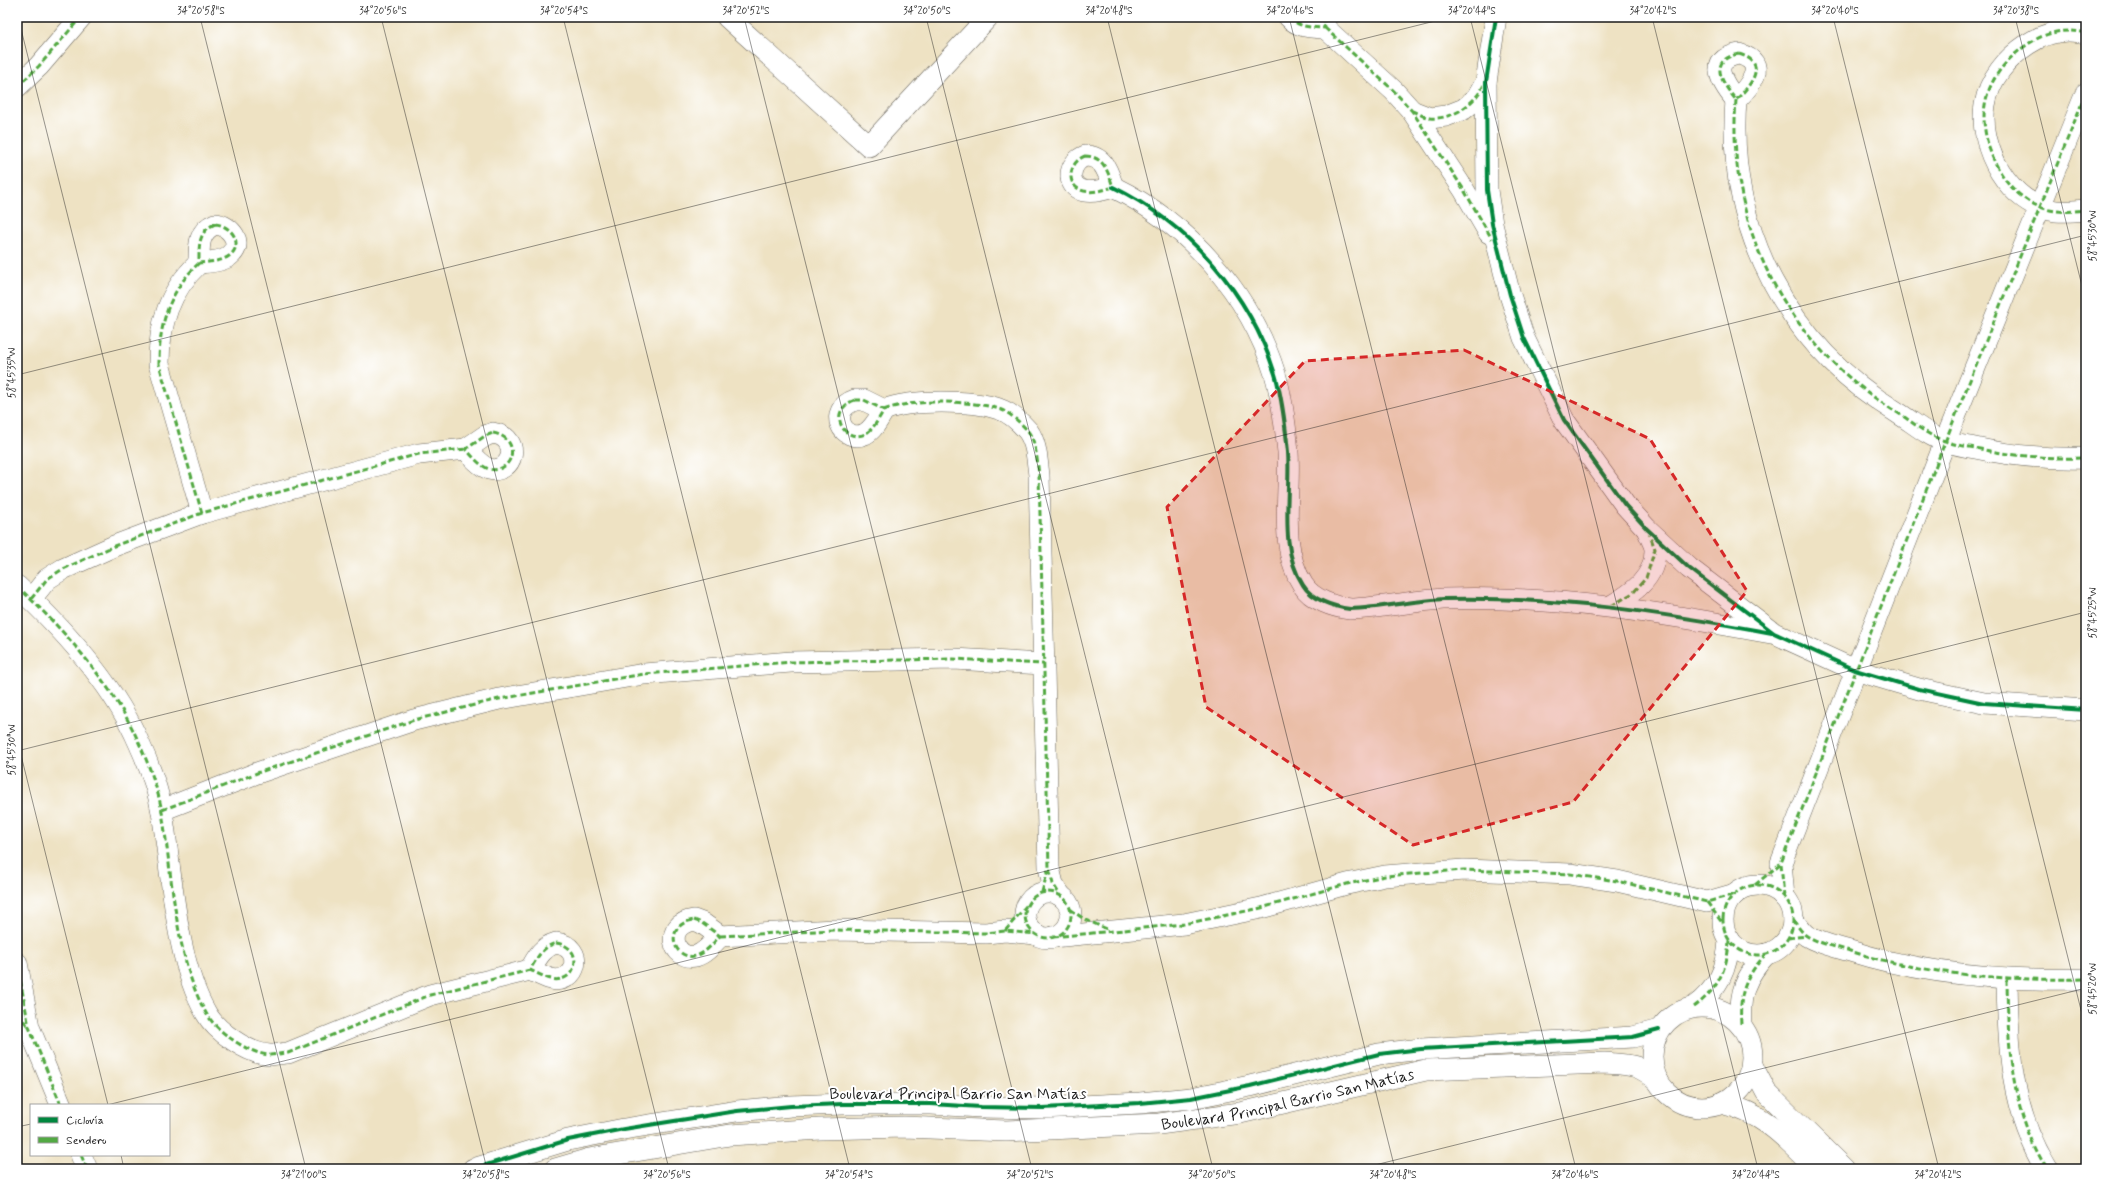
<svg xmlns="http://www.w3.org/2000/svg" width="2103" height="1186" viewBox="0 0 2103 1186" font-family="Mynerve,sans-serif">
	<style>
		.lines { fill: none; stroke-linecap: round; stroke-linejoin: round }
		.minor-casing { stroke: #666156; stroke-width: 22 }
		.minor { stroke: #fff; stroke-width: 21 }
		.quiet { stroke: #52a943; stroke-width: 3; stroke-dasharray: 6 3; stroke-linecap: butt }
		.cycleway-casing { stroke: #fff; stroke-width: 6 }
		.cycleway { stroke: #00873e; stroke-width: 4 }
		.marked { fill: #d62828; fill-opacity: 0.2; stroke: #d62828; stroke-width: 3; stroke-dasharray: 8 5; stroke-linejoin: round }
		.ticks { fill: none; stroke: #1c1c1c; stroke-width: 1; stroke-opacity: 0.45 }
		.labels { text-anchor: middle; stroke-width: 4; stroke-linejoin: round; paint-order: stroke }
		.street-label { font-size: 16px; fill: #1c1c1c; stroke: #fff }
		.neatline { fill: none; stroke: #1c1c1c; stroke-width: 1.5 }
		.ticks-label { font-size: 10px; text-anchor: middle; fill: #1c1c1c }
	</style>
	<rect width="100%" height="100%" fill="#fff"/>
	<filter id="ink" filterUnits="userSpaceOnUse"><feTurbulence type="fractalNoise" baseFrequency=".025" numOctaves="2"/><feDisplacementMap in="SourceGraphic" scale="8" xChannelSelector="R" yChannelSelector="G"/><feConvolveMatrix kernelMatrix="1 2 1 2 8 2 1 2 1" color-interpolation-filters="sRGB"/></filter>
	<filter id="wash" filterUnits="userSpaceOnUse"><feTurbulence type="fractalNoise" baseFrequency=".012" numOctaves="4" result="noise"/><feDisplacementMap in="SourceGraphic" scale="16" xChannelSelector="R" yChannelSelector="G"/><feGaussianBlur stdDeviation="0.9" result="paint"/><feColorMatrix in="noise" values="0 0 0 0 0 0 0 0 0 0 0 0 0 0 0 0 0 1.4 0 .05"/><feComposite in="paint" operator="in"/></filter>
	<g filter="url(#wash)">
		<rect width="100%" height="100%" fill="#eee2c3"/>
	</g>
	<g filter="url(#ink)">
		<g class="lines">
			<defs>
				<g id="minor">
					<path d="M 727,17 L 869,146 L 988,17"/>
					<path d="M 1289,17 C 1299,28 1311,27 1325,28 L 1324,17"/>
					<path d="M 1496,17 L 1486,82 L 1487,190 L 1492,224 L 1510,295 L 1524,338 L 1564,420 L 1625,505 L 1647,529 L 1689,568 L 1774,633 L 1855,670 L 1919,689 L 1984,703 L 2086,710"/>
					<path d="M 1325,28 L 1394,91 L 1412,111 L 1464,190 L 1489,233"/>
					<path d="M 2086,33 C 2065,28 2046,32 2028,44 C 2007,58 1989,79 1985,105 C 1978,147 2009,206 2056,211 C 2066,212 2076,211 2086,210"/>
					<path d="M 1739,54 C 1770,63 1750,86 1736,100 C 1723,84 1706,60 1739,54 Z"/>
					<path d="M 17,87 L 39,66 L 81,17"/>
					<path d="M 1736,100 C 1726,230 1788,346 1898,413 C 1914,423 1928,436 1945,441 C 1954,445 1965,446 1975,448 C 2012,456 2048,459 2086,458"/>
					<path d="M 1412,111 L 1430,118 L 1446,116 L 1464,109 L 1477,98 L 1486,82"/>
					<path d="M 1085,156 C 1104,156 1108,172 1113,187 C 1104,190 1094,193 1084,191 C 1064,186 1069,162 1085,156 Z"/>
					<path d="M 1113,187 C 1189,224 1250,294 1275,374 C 1281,393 1286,431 1288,452 C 1291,494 1278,547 1303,585 C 1312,600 1334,607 1350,609 C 1381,608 1412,601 1443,599 C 1554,595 1663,613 1771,633"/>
					<path d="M 215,224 C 231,225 245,244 229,256 C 221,262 208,262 199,263 C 199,246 198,231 215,224 Z"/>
					<path d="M 199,263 C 169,291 159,324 159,364 L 202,513"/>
					<path d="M 855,400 L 864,400 L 884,410 C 879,418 874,429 865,434 C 843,444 826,410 855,400 Z"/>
					<path d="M 884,410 C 910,399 973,400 999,409 C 1009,412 1021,423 1028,431 C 1037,444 1037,461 1039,475 L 1049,868 L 1053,884 L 1060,895"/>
					<path d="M 493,433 C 523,438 513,475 489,469 C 480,466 472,456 466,449 L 485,436 Z"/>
					<path d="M 17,586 C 63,629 114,685 139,743 C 149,765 158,789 162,812 C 172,873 175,959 206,1013 C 216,1031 248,1054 270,1055 C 276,1055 282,1053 288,1053 L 430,995 L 530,970"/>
					<path d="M 31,599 L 47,579 L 63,569 L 114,546 L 202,513 L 419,454 L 466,449"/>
					<path d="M 1611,606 C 1631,594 1656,578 1655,550 C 1655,544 1649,535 1647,529"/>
					<path d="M 162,810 L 257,773 L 414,720 L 499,699 L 644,674 L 791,662 L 954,659 L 1043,664"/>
					<circle cx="1758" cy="920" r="35"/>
					<circle cx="1048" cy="915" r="23"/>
					<path d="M 1784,897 L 1781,863 L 1945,442 L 2086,93"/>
					<path d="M 694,920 L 702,923 L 720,936 C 713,943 706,953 696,956 C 672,961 663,924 694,920 Z"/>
					<path d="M 1793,920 C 1797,925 1802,933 1807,936 C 1820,944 1837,947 1850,951 C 1926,975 2008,981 2086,979"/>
					<path d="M 720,936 L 835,930 L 986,933 L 1005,931 L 1036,934"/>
					<path d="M 1053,937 L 1184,924 L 1261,908 L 1347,884 L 1385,876 L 1422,873 L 1464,870 L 1570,874 L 1617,881 L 1707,902 L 1735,894"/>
					<path d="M 556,943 C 586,947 577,985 551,979 C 544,977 537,973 530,970 C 537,958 542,947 556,943 Z"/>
					<path d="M 17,963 L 29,1027 L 61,1105"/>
					<path d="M 2007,979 C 2008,1045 2010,1110 2047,1169"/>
					<circle cx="1702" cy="1057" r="50"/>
					<path d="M 1694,1007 C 1718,989 1728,969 1729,939"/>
					<path d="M 1741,1024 C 1739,993 1745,977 1766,954"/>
					<path d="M 1752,1065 L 1766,1092 L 1844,1169"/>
					<path d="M 1721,1103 C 1765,1113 1787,1139 1817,1169"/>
					<path d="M 81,1155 L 87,1169"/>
					<path d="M 473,1169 L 568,1140 L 624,1129 L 737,1111 L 791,1106 L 843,1104 L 931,1104 L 981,1107 L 1043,1108 L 1140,1103 L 1191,1098 L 1250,1086 L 1379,1054 L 1421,1049 L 1633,1037 L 1659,1030"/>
					<path id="s1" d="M 555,1169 L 589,1159 L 730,1135 L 820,1129 L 904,1127 L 1006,1131 L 1159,1124 L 1240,1113 L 1426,1070 L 1604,1063 C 1629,1065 1638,1063 1658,1081"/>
				</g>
			</defs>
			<use href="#minor" class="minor-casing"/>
			<use href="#minor" class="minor"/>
			<path class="quiet" d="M 1289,17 C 1299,28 1311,27 1325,28 L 1324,17
				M 1325,28 L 1394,91 L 1412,111 L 1464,190 L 1492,239
				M 2086,33 C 2065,28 2046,32 2028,44 C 2007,58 1989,79 1985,105 C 1978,147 2009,206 2056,211 C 2066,212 2076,211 2086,210
				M 1739,54 C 1770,63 1750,86 1736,100 C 1723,84 1706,60 1739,54 Z
				M 17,87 L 39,66 L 81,17
				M 1736,100 C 1726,230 1788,346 1898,413 C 1914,423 1928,436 1945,441 C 1954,445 1965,446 1975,448 C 2012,456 2048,459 2086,458
				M 1412,111 C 1418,113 1424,117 1430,118 C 1453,120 1474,104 1484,85
				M 1085,156 C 1104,156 1108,172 1113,187 C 1104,190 1094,193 1084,191 C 1064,186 1069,162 1085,156 Z
				M 215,224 C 231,225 245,244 229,256 C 221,262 208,262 199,263 C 199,246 198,231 215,224 Z
				M 199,263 C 169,291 159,324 159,364 L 202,513
				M 855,400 L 864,400 L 884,410 C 879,418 874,429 865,434 C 843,444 826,410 855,400 Z
				M 884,410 C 910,399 973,400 999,409 C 1009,412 1021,423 1028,431 C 1037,444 1037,461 1039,475 L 1049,868 L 1053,884 L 1060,895
				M 493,433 C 523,438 513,475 489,469 C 480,466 472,456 466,449 L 485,436 Z
				M 17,586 C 63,629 114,685 139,743 C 149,765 158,789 162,812 C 172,873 175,959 206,1013 C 216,1031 248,1054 270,1055 C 276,1055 282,1053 288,1053 L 430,995 L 530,970
				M 31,599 L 47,579 L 63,569 L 114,546 L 202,513 L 419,454 L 466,449
				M 1611,606 L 1633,593 L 1646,578 L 1655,549 L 1649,533
				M 162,810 L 257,773 L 414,720 L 499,699 L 644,674 L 791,662 L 954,659 L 1043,664
				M 1755,885 L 1781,863
				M1723 920a35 35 0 1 1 70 0a35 35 0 1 1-70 0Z
				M 1042,892 L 1048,870
				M1025 915a23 23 0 1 1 46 0a23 23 0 1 1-46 0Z
				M 1784,897 L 1781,863 L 1945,442 L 2086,93
				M 1707,902 L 1723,924
				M 1070,909 L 1084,919 L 1109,930
				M 694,920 L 702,923 L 720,936 C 713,943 706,953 696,956 C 672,961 663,924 694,920 Z
				M 1793,920 C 1797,925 1802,933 1807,936 C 1820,944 1837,947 1850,951 C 1926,975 2008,981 2086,979
				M 1005,931 L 1026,906
				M 720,936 L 835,930 L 986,933 L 1005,931 L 1036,934
				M 1053,937 L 1184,924 L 1261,908 L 1347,884 L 1385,876 L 1422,873 L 1464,870 L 1570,874 L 1617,881 L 1707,902 L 1735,894
				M 1788,938 L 1807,936
				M 556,943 C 586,947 577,985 551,979 C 544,977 537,973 530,970 C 537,958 542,947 556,943 Z
				M 17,963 L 29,1027 L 61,1105
				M 2007,979 C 2008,1045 2010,1110 2047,1169
				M 1694,1007 C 1718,989 1728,969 1729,939
				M 17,1014 L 29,1027
				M 1741,1024 C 1739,993 1745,977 1766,954
				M 81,1155 L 87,1169"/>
			<defs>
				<path id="cycleway" d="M 1496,17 L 1486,82 L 1487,190 L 1492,224 L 1510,295 L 1524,338 L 1564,420 L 1625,505 L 1647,529 L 1689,568 L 1774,633 L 1855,670 L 1919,689 L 1984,703 L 2086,710
					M 1113,187 C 1189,224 1250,294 1275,374 C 1281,393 1286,431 1288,452 C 1291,494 1278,547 1303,585 C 1312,600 1334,607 1350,609 C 1381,608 1412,601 1443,599 C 1554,596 1663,613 1772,633
					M 473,1169 L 568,1140 L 624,1129 L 737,1111 L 791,1106 L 843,1104 L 931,1104 L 981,1107 L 1043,1108 L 1140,1103 L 1191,1098 L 1250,1086 L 1379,1054 L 1421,1049 L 1633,1037 L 1659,1030"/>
			</defs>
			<use href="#cycleway" class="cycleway-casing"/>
			<use href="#cycleway" class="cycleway"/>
		</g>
	</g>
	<path class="marked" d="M 1464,350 L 1650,439 L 1747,591 L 1573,802 L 1413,845 L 1206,707 L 1167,507 L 1305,361 Z"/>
	<path class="ticks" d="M 18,17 L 306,1169M 200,17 L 487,1169M 381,17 L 669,1169M 563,17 L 850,1169M 744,17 L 1032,1169M 926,17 L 1213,1169M 1107,17 L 1395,1169M 1289,17 L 1576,1169M 1470,17 L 1758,1169M 1652,17 L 1939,1169M 1833,17 L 2086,1030M 2015,17 L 2086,302M 17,375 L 1451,17M 17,739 L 108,1105M 17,751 L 2086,235M 107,1105 L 2086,612M 17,1127 L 31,1124M 121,1155 L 124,1169M 1359,1169 L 2086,988"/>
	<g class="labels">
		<g class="street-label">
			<text x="958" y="1099">Boulevard Principal Barrio San Matías</text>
			<text dy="6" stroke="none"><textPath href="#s1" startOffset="739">Boulevard Principal Barrio San Matías</textPath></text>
		</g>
	</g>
	<rect width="2103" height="1186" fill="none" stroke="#fff" stroke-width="44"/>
	<rect x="30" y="1104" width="140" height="52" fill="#ffffff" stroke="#a4a4a4"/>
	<rect x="38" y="1117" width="20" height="6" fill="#00873e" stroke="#a4a4a4"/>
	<text x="66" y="1124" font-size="12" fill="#1c1c1c">Ciclovía</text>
	<rect x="38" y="1137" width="20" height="6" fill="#52a943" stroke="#a4a4a4"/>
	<text x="66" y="1144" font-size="12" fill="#1c1c1c">Sendero</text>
	<rect x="22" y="22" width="2059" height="1142" class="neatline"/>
	<g class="ticks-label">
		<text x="201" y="14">34°20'58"S</text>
		<text x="383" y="14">34°20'56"S</text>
		<text x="564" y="14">34°20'54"S</text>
		<text x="746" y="14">34°20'52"S</text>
		<text x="927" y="14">34°20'50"S</text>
		<text x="1109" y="14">34°20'48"S</text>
		<text x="1290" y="14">34°20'46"S</text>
		<text x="1472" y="14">34°20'44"S</text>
		<text x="1653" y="14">34°20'42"S</text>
		<text x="1835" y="14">34°20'40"S</text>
		<text x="2016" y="14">34°20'38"S</text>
		<text transform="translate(2092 236) rotate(-90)" y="4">58°45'30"W</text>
		<text transform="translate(11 373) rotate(-90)" y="4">58°45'35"W</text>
		<text transform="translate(2092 613) rotate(-90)" y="4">58°45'25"W</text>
		<text transform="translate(11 750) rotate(-90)" y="4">58°45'30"W</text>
		<text transform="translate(2092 989) rotate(-90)" y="4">58°45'20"W</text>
		<text x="304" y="1178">34°21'00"S</text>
		<text x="486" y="1178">34°20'58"S</text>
		<text x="667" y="1178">34°20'56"S</text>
		<text x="849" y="1178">34°20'54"S</text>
		<text x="1030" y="1178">34°20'52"S</text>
		<text x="1212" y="1178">34°20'50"S</text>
		<text x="1393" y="1178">34°20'48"S</text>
		<text x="1575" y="1178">34°20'46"S</text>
		<text x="1756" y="1178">34°20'44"S</text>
		<text x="1938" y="1178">34°20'42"S</text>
	</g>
</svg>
